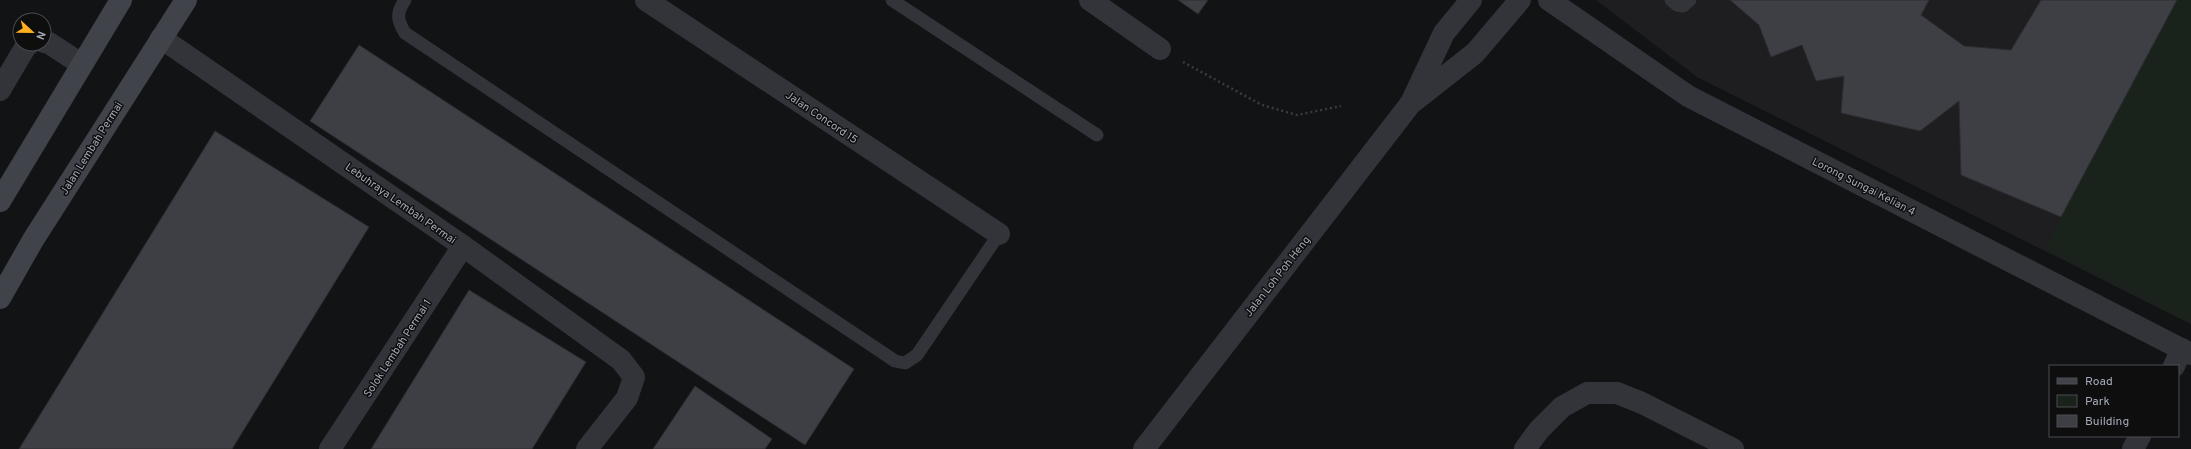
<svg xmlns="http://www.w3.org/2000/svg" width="2191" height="449" viewBox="0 0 2191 449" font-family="Overpass,sans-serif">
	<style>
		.built { fill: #1e1e21 }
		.green { fill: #1a231b }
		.building { fill: #3e3f45; stroke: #2c2c31 }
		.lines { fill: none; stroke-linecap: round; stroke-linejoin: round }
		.path { stroke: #393b41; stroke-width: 2.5; stroke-dasharray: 2 3; stroke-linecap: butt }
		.lane { stroke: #33343a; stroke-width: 13 }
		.street { stroke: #33343a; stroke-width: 22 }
		.secondary { stroke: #41434a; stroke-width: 22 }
		.labels { text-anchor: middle; stroke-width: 3; stroke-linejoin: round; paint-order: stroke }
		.street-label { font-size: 11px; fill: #a3a9b6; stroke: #0e0e0f }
	</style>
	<rect width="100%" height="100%" fill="#121314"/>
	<path class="built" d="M 1596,0 L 2191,0 L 2191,324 L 1697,77 Z"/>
	<path class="green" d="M 2174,0 L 2191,0 L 2191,324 L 2045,250 Z"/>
	<path class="building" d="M 1178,0 L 1208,0 L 1198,14 Z
		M 1730,0 L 1929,0 L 1921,15 L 1964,46 L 2011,50 L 2041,0 L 2177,0 L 2061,217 L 1961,175 L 1959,101 L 1920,131 L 1841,113 L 1844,76 L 1816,81 L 1802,45 L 1771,57 L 1759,25 Z
		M 359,45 L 854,369 L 805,445 L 310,121 Z
		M 215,131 L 369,227 L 232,449 L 19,449 Z
		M 469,290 L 586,362 L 532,449 L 371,449 Z
		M 695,386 L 772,439 L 765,449 L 653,449 Z"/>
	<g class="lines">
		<path class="path" d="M 1183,62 L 1262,105 L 1297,115 L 1341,106"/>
		<path class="lane" d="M 405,0 C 396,13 397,20 405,33 L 895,361 L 905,363 L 917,355 L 999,234
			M 892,0 L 1097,135
			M 1671,0 L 1677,5 L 1683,6 L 1690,0"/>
		<path class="street" d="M 646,0 L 999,234
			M 1090,0 L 1160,49
			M 1549,0 L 1688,96 L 2191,354
			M 161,38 L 463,246 L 621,360 L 634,377 L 627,398 L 587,449
			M 44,42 L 49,43 L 81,64
			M 0,90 L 26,46 L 29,44
			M 1414,101 L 1475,53 L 1520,0
			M 2174,366 L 2182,349
			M 330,449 L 463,246
			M 1144,449 L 1411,103 L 1444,33 L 1471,0
			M 1525,449 L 1539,430 L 1562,407 L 1587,393 L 1617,393 L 1642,403 L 1733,449
			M 2133,449 L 2140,436"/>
		<path class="secondary" d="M 0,201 L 121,0
			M 0,298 L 33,240 L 186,0"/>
	</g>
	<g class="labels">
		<g class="street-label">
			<text transform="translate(822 117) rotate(34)" y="4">Jalan Concord 15</text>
			<text transform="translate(91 148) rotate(-58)" y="4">Jalan Lembah Permai</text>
			<text transform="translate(1864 186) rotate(27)" y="4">Lorong Sungai Kelian 4</text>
			<text transform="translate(401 203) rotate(35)" y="4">Lebuhraya Lembah Permai</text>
			<text transform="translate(1277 276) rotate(-52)" y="4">Jalan Loh Poh Heng</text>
			<text transform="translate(397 348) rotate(-57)" y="4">Solok Lembah Permai 1</text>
		</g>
	</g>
	<rect x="2049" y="365" width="130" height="72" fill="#0e0e0f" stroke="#4a4c52"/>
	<rect x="2057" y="378" width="20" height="6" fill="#41434a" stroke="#4a4c52"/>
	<text x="2085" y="385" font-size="12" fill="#a3a9b6">Road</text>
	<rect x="2057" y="395" width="20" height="12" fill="#1a231b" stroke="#4a4c52"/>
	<text x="2085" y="405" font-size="12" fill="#a3a9b6">Park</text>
	<rect x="2057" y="415" width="20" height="12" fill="#3e3f45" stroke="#4a4c52"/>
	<text x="2085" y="425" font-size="12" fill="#a3a9b6">Building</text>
	<g transform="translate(32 32) rotate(112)"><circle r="19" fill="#0e0e0f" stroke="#4a4c52"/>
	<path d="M0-3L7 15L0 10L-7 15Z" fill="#ffb020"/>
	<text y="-6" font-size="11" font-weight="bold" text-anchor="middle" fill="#a3a9b6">N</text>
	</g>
</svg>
